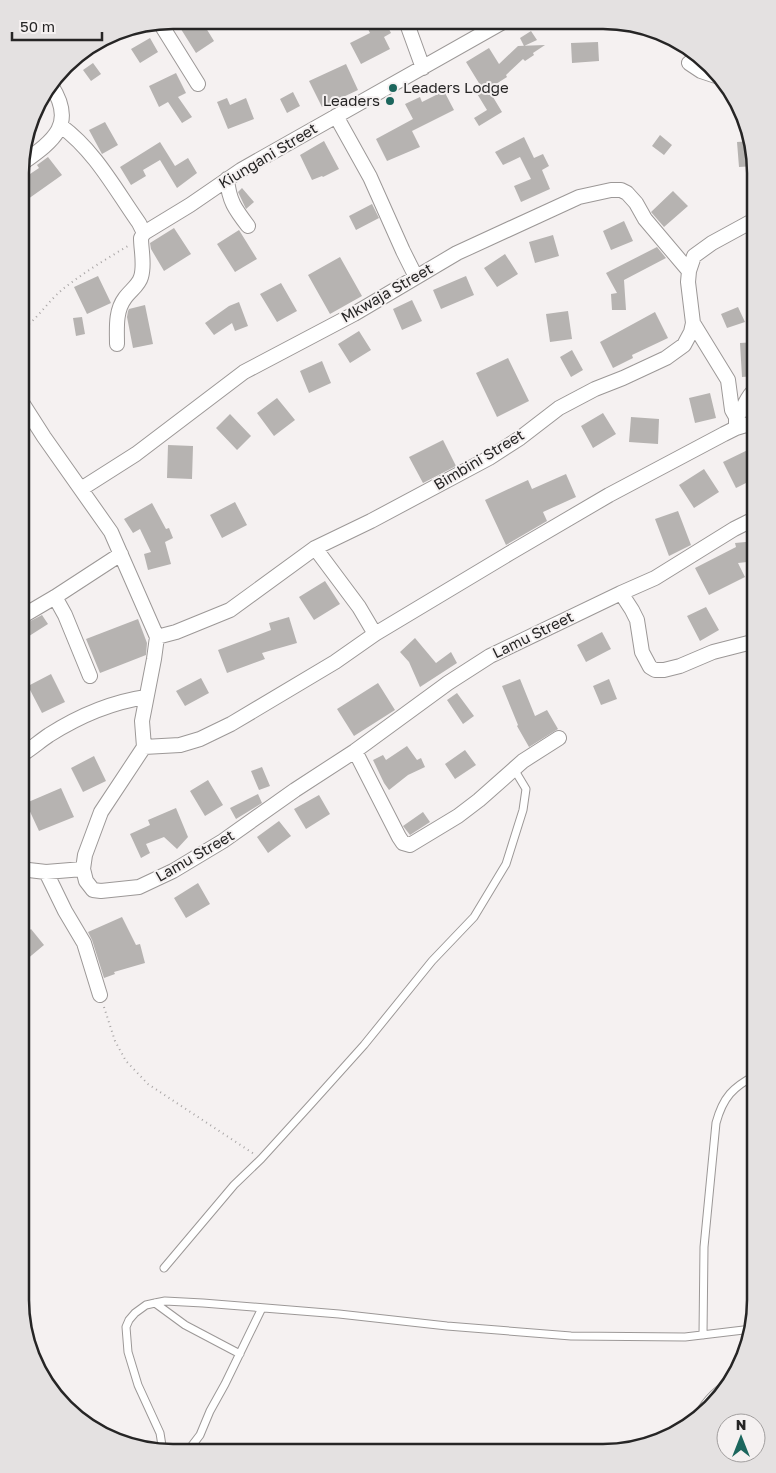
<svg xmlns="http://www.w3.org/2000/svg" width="776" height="1473" viewBox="0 0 776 1473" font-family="'Golos Text',sans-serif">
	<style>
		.building { fill: #b6b3b1 }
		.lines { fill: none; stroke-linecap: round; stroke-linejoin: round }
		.lane-casing { stroke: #9c9897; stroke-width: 9 }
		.street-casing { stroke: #9c9897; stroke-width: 16 }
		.path { stroke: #a8a5a5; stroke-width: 2; stroke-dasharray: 1 4; stroke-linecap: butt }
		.lane { stroke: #fff; stroke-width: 7 }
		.street { stroke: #fff; stroke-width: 14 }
		.poi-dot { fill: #1c665d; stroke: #f5f1f1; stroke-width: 2 }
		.labels { text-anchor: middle; stroke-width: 4; stroke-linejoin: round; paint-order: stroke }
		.poi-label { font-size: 15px; fill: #262525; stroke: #f5f1f1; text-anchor: start }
		.street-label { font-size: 15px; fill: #262525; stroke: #f5f1f1 }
		.rim { fill: none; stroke: #262525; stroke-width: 2.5 }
	</style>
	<rect width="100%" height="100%" fill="#f5f1f1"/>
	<path class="building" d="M 188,20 L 201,20 L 214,41 L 196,53 L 179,26 Z
		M 364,21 L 385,21 L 391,33 L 384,37 L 390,49 L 361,64 L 350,43 L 370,33 Z
		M 531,31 L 537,40 L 524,46 L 520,38 Z
		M 150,38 L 158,52 L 140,63 L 131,49 Z
		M 598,42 L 599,61 L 572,63 L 571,43 Z
		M 545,45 L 533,53 L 534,55 L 525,61 L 523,59 L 506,75 L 507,77 L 496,84 L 498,87 L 490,92 L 502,112 L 479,126 L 474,118 L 487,110 L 476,92 L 482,88 L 466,62 L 489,48 L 499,64 L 518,46 Z
		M 93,63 L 101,74 L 91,81 L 83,70 Z
		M 346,64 L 358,90 L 322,107 L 309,81 Z
		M 176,73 L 186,93 L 178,97 L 192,117 L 182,123 L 168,102 L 159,107 L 149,86 Z
		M 444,91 L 454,110 L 412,131 L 420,147 L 387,161 L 376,139 L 413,119 L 405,104 L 420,97 L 422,102 Z
		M 293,92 L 300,106 L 287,113 L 280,99 Z
		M 227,98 L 230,105 L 246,98 L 254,119 L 228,129 L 217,102 Z
		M 105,122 L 118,145 L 102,154 L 89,130 Z
		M 660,135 L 672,145 L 664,155 L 652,146 Z
		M 524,137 L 534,158 L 543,154 L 549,166 L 542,170 L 550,189 L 521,202 L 514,186 L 531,179 L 520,157 L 503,165 L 495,152 Z
		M 324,141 L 339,169 L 323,177 L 322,176 L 312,180 L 300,155 Z
		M 751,141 L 755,166 L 739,167 L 737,142 Z
		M 160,142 L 175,166 L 188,158 L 197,173 L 177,188 L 160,160 L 143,170 L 146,176 L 131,185 L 120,167 Z
		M 48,157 L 62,175 L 21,204 L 21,180 L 39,168 L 37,165 Z
		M 242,188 L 254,202 L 246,209 L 238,192 Z
		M 673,191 L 688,206 L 664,227 L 651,212 Z
		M 372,204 L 379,218 L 356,230 L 349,216 Z
		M 624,221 L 633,241 L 611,250 L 603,231 Z
		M 174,228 L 191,254 L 164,271 L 151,249 L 150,243 Z
		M 239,230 L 257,259 L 235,272 L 217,244 Z
		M 553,235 L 559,256 L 535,263 L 529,242 Z
		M 657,247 L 666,258 L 624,280 L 626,310 L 612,310 L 611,294 L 617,293 L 606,273 Z
		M 505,254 L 518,274 L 497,287 L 484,268 Z
		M 340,257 L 362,296 L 330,314 L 308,275 Z
		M 98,276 L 111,303 L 87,314 L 74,287 Z
		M 466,276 L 474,295 L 441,309 L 433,290 Z
		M 281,283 L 297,311 L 277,322 L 260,294 Z
		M 412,300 L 422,321 L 402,330 L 393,309 Z
		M 239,302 L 248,326 L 235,331 L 232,323 L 214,335 L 205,323 L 229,306 Z
		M 145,305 L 153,344 L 133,348 L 127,317 L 128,311 L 129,309 Z
		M 738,307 L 745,322 L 727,328 L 721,314 Z
		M 568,311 L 572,339 L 550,342 L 546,314 Z
		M 655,312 L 668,338 L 632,355 L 633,358 L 613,368 L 600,342 Z
		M 82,317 L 85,334 L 76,336 L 73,318 Z
		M 359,331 L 371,350 L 350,363 L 338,344 Z
		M 756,342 L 756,376 L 742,377 L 740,343 Z
		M 572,350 L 583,370 L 571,377 L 560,357 Z
		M 508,358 L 529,401 L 497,417 L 476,373 Z
		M 322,361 L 331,383 L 309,393 L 300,371 Z
		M 710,393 L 716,418 L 695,423 L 689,398 Z
		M 277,398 L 295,420 L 274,436 L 257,413 Z
		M 603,413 L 616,434 L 593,448 L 581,426 Z
		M 230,414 L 251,436 L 237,450 L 216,428 Z
		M 631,417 L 659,419 L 658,444 L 629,442 Z
		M 443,440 L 456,466 L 423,483 L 409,457 Z
		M 168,445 L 193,446 L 192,479 L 167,478 Z
		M 756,446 L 756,478 L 736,488 L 723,462 Z
		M 704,469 L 719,492 L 694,508 L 679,485 Z
		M 566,474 L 576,497 L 543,512 L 547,521 L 506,545 L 485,500 L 528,480 L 532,489 Z
		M 235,502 L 247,525 L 222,538 L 210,515 Z
		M 152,503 L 166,529 L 169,528 L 173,538 L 165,542 L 171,564 L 148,570 L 144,554 L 151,552 L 140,529 L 133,533 L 124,519 Z
		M 678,511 L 691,545 L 669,556 L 655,519 Z
		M 756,541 L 756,561 L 738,563 L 745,577 L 709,595 L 695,568 L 736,547 L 735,543 Z
		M 325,581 L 340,604 L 314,620 L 299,597 Z
		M 706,607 L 719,630 L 700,641 L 687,616 Z
		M 42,615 L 48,624 L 26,638 L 21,630 L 21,626 Z
		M 289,617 L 297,643 L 262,653 L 265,659 L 227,673 L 218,650 L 271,630 L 269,623 Z
		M 138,619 L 147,643 L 146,655 L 100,673 L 86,639 Z
		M 602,632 L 611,649 L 586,662 L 577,645 Z
		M 415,638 L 436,663 L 451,652 L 457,663 L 420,687 L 409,662 L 400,652 Z
		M 51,674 L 65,702 L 42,713 L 28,686 Z
		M 201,678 L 209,693 L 185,706 L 176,691 Z
		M 520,679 L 535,716 L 547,710 L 558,729 L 529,747 L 517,726 L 518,725 L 502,686 Z
		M 609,679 L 617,699 L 601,705 L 593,686 Z
		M 378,683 L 395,710 L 354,736 L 337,709 Z
		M 457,693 L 474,716 L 463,724 L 447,700 Z
		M 407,746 L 417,760 L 421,758 L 425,767 L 408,775 L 389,790 L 384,783 L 373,760 L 383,755 L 386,760 Z
		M 465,750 L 476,765 L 455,779 L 445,764 Z
		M 94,756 L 106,781 L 83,792 L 71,768 Z
		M 262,767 L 270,786 L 259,790 L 251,771 Z
		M 208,780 L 223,805 L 205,816 L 190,791 Z
		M 61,788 L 74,817 L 39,831 L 26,803 Z
		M 258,794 L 262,803 L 236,819 L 230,808 Z
		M 319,795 L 330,814 L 306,829 L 294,809 Z
		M 176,808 L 188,837 L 177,849 L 164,837 L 146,844 L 150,853 L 141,858 L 130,834 L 150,825 L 148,820 Z
		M 423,812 L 430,822 L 410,835 L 403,826 Z
		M 279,821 L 291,836 L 268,853 L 257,837 Z
		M 198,883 L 210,904 L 186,918 L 174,898 Z
		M 122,917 L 136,945 L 140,944 L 145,963 L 114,972 L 115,974 L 104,978 L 92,940 L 88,932 Z
		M 31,929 L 44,945 L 20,965 L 20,938 Z"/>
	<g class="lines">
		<defs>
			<path id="lane" d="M 164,1268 L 234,1185 L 261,1159 L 311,1104 L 364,1045 L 432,961 L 474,917 L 506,864 L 523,810 L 526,789 L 514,769
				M 155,1303 L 185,1325 L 240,1354
				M 703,1335 L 704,1247 L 716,1123 C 723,1097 733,1087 756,1075
				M 693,1423 C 705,1402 711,1394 732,1380
				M 163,1452 L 160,1433 L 138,1385 L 128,1352 L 126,1327 L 129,1320 L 135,1313 L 146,1305 L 155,1303 L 165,1301 L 203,1303 L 339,1314 L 447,1326 L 571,1336 L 685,1337 L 752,1329
				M 187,1452 L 200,1435 L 210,1411 L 225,1384 L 262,1308"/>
			<path id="street" d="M 406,21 L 423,68
				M 160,23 L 198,84
				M 689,63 L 701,71 L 716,76
				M 336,116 L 370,177 L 403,251 L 416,277
				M 61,126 C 95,151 115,189 139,223 L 144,233
				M 21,164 C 53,141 77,125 51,85
				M 227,179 C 229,201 235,209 248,226
				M 693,323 L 728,380 L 732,410 L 736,417 L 736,428
				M 117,344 C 117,329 115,311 125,298 C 130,291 139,285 141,277 C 145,265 141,250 141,238 L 144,233 L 190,205 L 241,170 L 503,22
				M 21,401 L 44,437 L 111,532 L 157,637 L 154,659 L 142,721 L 144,747 L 101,812 L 85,855 L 83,869 L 86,881 L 93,890 L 101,891 L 139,887 L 173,871 L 223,841 L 295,790 L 355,751 L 448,683 L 490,656 L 621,593 L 655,578 L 734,529 L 756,518
				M 736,417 C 744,411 745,397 756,389
				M 81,489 L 136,454 L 244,372 L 354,314 L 457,253 L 579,197 L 611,190 L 621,190 L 627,193 L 636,203 L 645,219 L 689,271
				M 315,548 L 359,607 L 375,634
				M 621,593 L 632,610 L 637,620 L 642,652 L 650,667 L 655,670 L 664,670 L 680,666 L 713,652 L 756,641
				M 55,597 L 65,615 L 90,676
				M 21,617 L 55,597 L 121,554
				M 157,637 L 176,632 L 230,610 L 315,548 L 371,521 L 489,458 L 520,438 L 559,408 L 595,389 L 623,378 L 666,358 L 684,345 L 691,332 L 693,323 L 688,282 L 689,271 L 694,256 L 712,243 L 756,219
				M 144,747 L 180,745 L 200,739 L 231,724 L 335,662 L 375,634 L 510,553 L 609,495 L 724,434 L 736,428 L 756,422
				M 355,751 L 399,837 L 403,843 L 410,845 L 458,816 L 479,800 L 523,761 L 559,738
				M 21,755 C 31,749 40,741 49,735 C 79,716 112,702 146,697
				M 20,869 L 46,872 L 83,869
				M 46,872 L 65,911 L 84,943 L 100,995"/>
		</defs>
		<use href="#lane" class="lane-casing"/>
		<use href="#street" class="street-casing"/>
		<path class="path" d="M 21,330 C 37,320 48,301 63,289 C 83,273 106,259 128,246
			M 104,1007 L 115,1041 L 126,1061 L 148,1084 L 254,1154"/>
		<use href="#lane" class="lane"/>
		<use href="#street" class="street"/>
	</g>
	<g class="poi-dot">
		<circle cx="393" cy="88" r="5"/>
		<circle cx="390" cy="101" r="5"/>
	</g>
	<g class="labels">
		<g class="poi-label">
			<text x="403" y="93">Leaders Lodge</text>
			<text x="380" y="106" text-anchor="end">Leaders</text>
		</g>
		<g class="street-label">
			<text transform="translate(268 156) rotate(-31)" y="5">Kiungani Street</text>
			<text transform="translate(387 293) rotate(-30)" y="5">Mkwaja Street</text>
			<text transform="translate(479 460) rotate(-31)" y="5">Bimbini Street</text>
			<text transform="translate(533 635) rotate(-26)" y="5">Lamu Street</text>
			<text transform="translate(195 856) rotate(-30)" y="5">Lamu Street</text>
		</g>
	</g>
	<path d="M0 0H776V1473H0ZM173 29H603A144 144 0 0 1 747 173V1300A144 144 0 0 1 603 1444H173A144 144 0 0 1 29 1300V173A144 144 0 0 1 173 29Z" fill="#e4e1e1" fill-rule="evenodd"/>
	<path class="rim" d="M173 29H603A144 144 0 0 1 747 173V1300A144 144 0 0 1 603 1444H173A144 144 0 0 1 29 1300V173A144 144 0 0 1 173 29Z"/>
	<g transform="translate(741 1438)"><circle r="24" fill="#f5f1f1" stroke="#a29f9f"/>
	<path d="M0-4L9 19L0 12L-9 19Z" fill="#1c665d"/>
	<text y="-8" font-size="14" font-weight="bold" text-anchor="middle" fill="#262525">N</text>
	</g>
	<path d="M12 32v8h90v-8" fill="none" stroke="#262525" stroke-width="2.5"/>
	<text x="20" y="32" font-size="15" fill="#262525" stroke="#f5f1f1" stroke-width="4" paint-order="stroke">50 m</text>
</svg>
